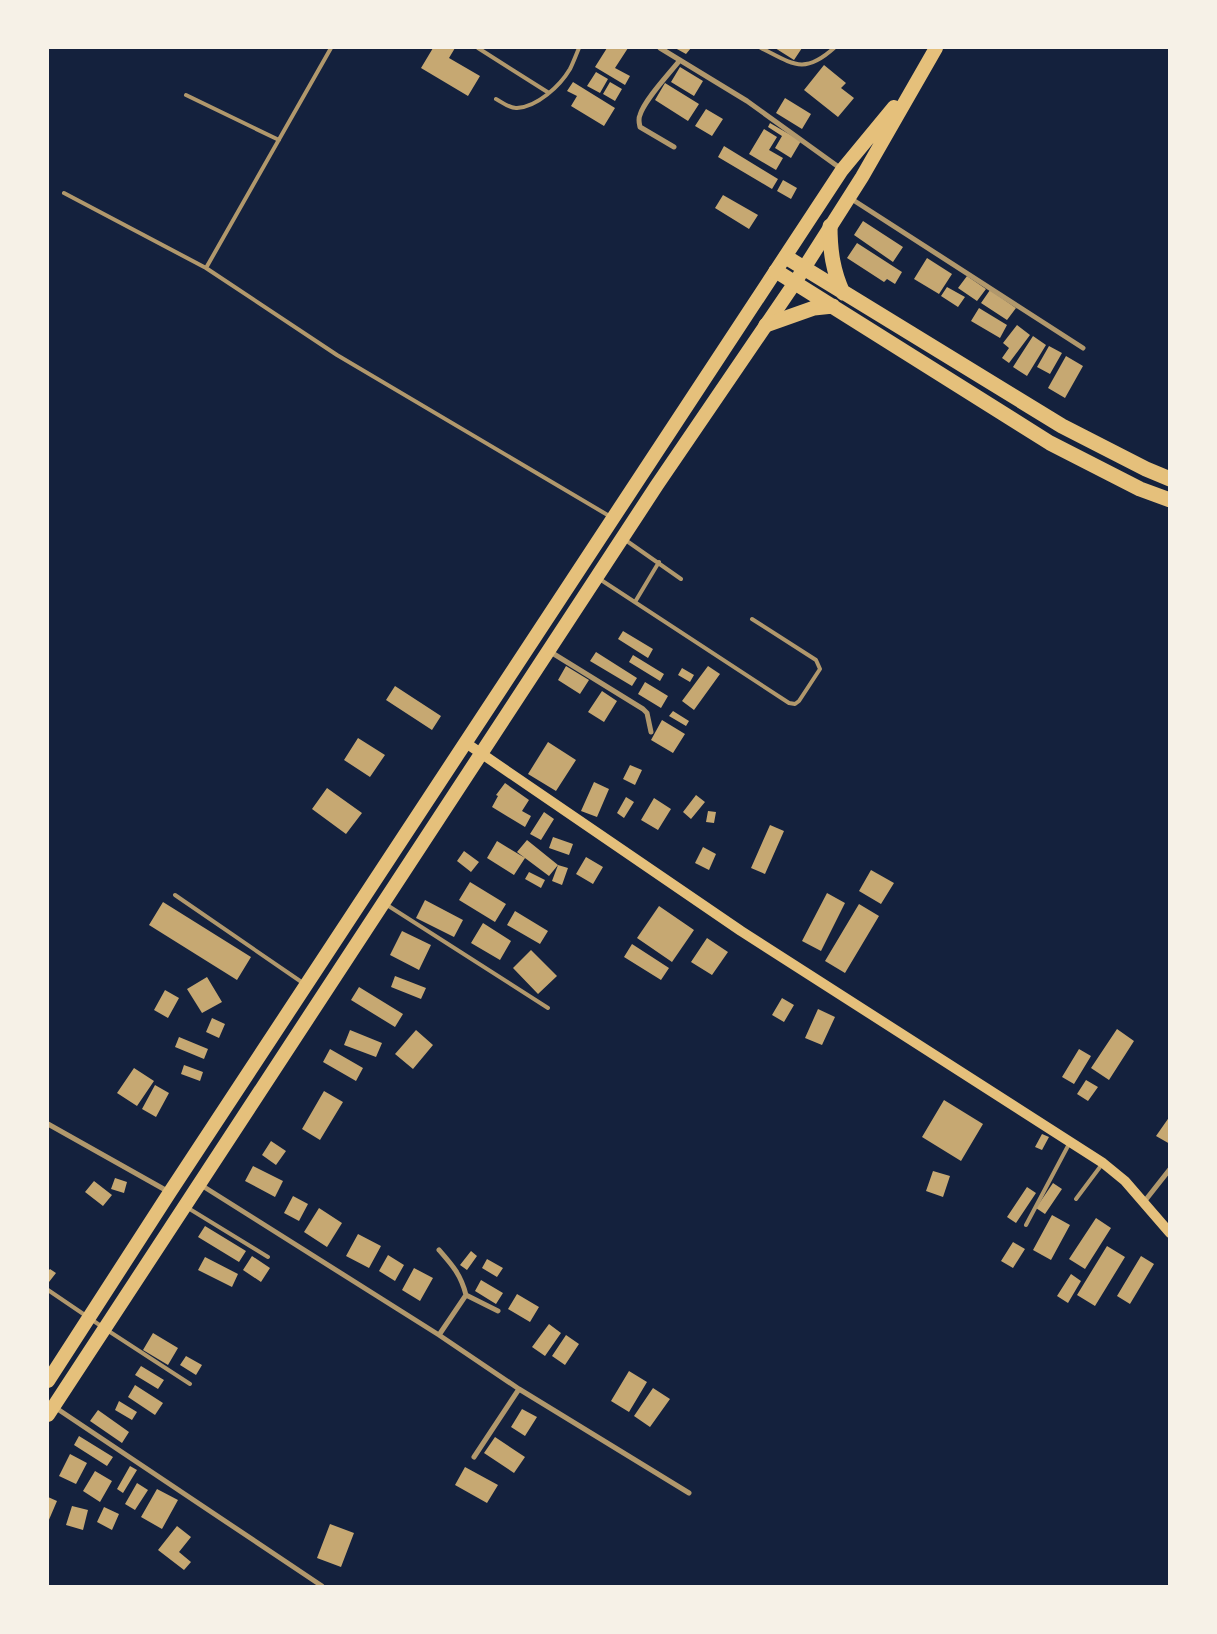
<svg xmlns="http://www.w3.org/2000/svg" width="1217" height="1634" viewBox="0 0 1217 1634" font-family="Mulish,sans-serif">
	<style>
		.building { fill: #c6a872 }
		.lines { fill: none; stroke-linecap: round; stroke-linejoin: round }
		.service { stroke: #b1986c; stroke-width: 4 }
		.minor { stroke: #b1986c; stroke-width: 5 }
		.secondary { stroke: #e5c07b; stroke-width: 10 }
		.trunk { stroke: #e5c07b; stroke-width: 14 }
		.motorway { stroke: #e5c07b; stroke-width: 15 }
	</style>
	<rect width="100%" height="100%" fill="#14213d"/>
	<path class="building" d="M 433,48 L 455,48 L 449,58 L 480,76 L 468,96 L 421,68 Z
		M 607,48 L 628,48 L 615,68 L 630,76 L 625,85 L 595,67 Z
		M 675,48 L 691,48 L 686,54 Z
		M 775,48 L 802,48 L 794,60 Z
		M 824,65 L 846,83 L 841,88 L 854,98 L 838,117 L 804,90 Z
		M 680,67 L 703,81 L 694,96 L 671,82 Z
		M 596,72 L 608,79 L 600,93 L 587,86 Z
		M 573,82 L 615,108 L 604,126 L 571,106 L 577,96 L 567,91 Z
		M 610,82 L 622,89 L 615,101 L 603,94 Z
		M 665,83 L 699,104 L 688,121 L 655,100 Z
		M 785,98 L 811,114 L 802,129 L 776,113 Z
		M 706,109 L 723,119 L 712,136 L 695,126 Z
		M 770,123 L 801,141 L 791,158 L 775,148 L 782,136 L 768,127 Z
		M 764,129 L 777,137 L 769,150 L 783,158 L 776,170 L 749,154 Z
		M 724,146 L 778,179 L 772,189 L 718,157 Z
		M 783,180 L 797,188 L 791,199 L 777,191 Z
		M 723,195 L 758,215 L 749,229 L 715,208 Z
		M 863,221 L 903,247 L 893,262 L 854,235 Z
		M 857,243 L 902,272 L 895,284 L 887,279 L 884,282 L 847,258 Z
		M 927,258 L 952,274 L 939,294 L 914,279 Z
		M 967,276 L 986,289 L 977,301 L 958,288 Z
		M 947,287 L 965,297 L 958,307 L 941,296 Z
		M 990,290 L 1016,308 L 1007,320 L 981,303 Z
		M 979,308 L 1007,325 L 1000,338 L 971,321 Z
		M 1017,325 L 1030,335 L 1009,363 L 1002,358 L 1009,348 L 1003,343 Z
		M 1033,336 L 1046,345 L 1027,376 L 1013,367 Z
		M 1049,346 L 1062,353 L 1050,374 L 1037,367 Z
		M 1066,356 L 1083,366 L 1065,398 L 1048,388 Z
		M 623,631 L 653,649 L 648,658 L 618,639 Z
		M 596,652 L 637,678 L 632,686 L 590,661 Z
		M 633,655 L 664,674 L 660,681 L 629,662 Z
		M 566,666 L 589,680 L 580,694 L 558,680 Z
		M 708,666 L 720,674 L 694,710 L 682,701 Z
		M 682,668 L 694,675 L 690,682 L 678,675 Z
		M 645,682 L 668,696 L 661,708 L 638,694 Z
		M 395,686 L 441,716 L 432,730 L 386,700 Z
		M 602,691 L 617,701 L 604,722 L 588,712 Z
		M 673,711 L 689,721 L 686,726 L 669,716 Z
		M 662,720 L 685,734 L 673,753 L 651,740 Z
		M 358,738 L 385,755 L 370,777 L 344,760 Z
		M 548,742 L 576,760 L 556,791 L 528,774 Z
		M 630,765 L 642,770 L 635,785 L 623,779 Z
		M 594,782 L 609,789 L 597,817 L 581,811 Z
		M 505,783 L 529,800 L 522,811 L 531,816 L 525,827 L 492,807 L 498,796 L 496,795 Z
		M 327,788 L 362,813 L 346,834 L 312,809 Z
		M 696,795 L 705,802 L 691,819 L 683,812 Z
		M 626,797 L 634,802 L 624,818 L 617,813 Z
		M 654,798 L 671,809 L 658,830 L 641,820 Z
		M 708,811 L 716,812 L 714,823 L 706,822 Z
		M 544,812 L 554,819 L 541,840 L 530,834 Z
		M 770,825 L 784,831 L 765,874 L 751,868 Z
		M 553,837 L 573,844 L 569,855 L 549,848 Z
		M 527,840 L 558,865 L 549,876 L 517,852 Z
		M 497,841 L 525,858 L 514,875 L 487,858 Z
		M 703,847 L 716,854 L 709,870 L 695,863 Z
		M 464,851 L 479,862 L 471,872 L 457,861 Z
		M 586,857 L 603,867 L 593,884 L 576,874 Z
		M 558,865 L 568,868 L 562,885 L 552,881 Z
		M 871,870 L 894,883 L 881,904 L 859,891 Z
		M 529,872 L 545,880 L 541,888 L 525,879 Z
		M 470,882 L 506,904 L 495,922 L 459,900 Z
		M 827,893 L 845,903 L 821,951 L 802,941 Z
		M 425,900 L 463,920 L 454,937 L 416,918 Z
		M 163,902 L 251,957 L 237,980 L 149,925 Z
		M 859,904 L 879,916 L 845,973 L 825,961 Z
		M 659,906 L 694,930 L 672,962 L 637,938 Z
		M 515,911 L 548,931 L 540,944 L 507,925 Z
		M 483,923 L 511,941 L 500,960 L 471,943 Z
		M 402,931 L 431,945 L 419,970 L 390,955 Z
		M 707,938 L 728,952 L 712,975 L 691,962 Z
		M 632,944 L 669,968 L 661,980 L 624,957 Z
		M 531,950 L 557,976 L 538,994 L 513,968 Z
		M 395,976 L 426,988 L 421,999 L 391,987 Z
		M 207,977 L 222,1002 L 202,1013 L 187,989 Z
		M 359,987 L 403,1014 L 395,1027 L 351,1000 Z
		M 165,990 L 179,998 L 168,1018 L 154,1010 Z
		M 782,998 L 794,1005 L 784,1022 L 772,1015 Z
		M 818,1009 L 835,1017 L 822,1045 L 805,1038 Z
		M 212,1018 L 225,1024 L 219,1038 L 206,1032 Z
		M 1117,1029 L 1134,1041 L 1109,1080 L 1091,1068 Z
		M 350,1030 L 382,1043 L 376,1057 L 344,1045 Z
		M 416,1030 L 433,1045 L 413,1069 L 395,1054 Z
		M 179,1037 L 208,1049 L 204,1059 L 175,1047 Z
		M 330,1049 L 363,1068 L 356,1081 L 323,1062 Z
		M 1079,1049 L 1091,1056 L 1074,1084 L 1062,1077 Z
		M 184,1065 L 203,1072 L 200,1081 L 181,1074 Z
		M 134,1068 L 154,1081 L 137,1106 L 117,1093 Z
		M 1086,1080 L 1098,1087 L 1088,1101 L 1077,1094 Z
		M 155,1085 L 169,1093 L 156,1117 L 142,1109 Z
		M 324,1091 L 343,1102 L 320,1140 L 302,1129 Z
		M 944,1100 L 983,1124 L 961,1161 L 922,1137 Z
		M 1170,1116 L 1170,1144 L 1156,1136 Z
		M 1042,1134 L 1049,1137 L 1042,1150 L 1035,1147 Z
		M 271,1141 L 286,1151 L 276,1165 L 262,1155 Z
		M 253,1166 L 283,1181 L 275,1197 L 245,1181 Z
		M 933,1171 L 950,1176 L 943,1197 L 926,1191 Z
		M 115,1178 L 127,1182 L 124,1193 L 111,1189 Z
		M 94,1181 L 112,1195 L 103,1206 L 85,1192 Z
		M 1053,1183 L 1062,1189 L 1045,1214 L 1036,1208 Z
		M 1027,1187 L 1036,1193 L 1016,1223 L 1007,1217 Z
		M 293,1196 L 308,1204 L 299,1221 L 284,1213 Z
		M 319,1208 L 342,1223 L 327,1247 L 304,1232 Z
		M 1052,1215 L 1070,1225 L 1051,1260 L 1033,1250 Z
		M 1096,1218 L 1111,1228 L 1085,1269 L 1069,1259 Z
		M 205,1226 L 246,1251 L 239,1262 L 198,1237 Z
		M 358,1234 L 381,1246 L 369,1268 L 346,1256 Z
		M 1013,1242 L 1025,1249 L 1013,1268 L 1001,1261 Z
		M 1107,1246 L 1125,1257 L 1095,1306 L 1077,1295 Z
		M 471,1251 L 477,1256 L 467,1270 L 460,1265 Z
		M 388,1255 L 404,1265 L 395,1281 L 379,1271 Z
		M 252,1256 L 270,1268 L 261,1282 L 243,1270 Z
		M 1141,1256 L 1154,1264 L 1130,1304 L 1117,1296 Z
		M 205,1257 L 238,1274 L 232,1287 L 198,1270 Z
		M 487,1259 L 503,1268 L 497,1277 L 482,1268 Z
		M 414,1268 L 433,1278 L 420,1301 L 402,1290 Z
		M 50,1269 L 56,1273 L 49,1282 L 48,1281 L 48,1271 Z
		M 1071,1274 L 1081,1281 L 1068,1303 L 1057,1296 Z
		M 481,1280 L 503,1293 L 496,1304 L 475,1291 Z
		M 517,1294 L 539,1307 L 530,1322 L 508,1309 Z
		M 549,1324 L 561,1333 L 545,1356 L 532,1347 Z
		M 153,1333 L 178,1348 L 168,1365 L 143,1350 Z
		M 566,1335 L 579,1344 L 565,1365 L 552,1356 Z
		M 186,1356 L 202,1365 L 196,1375 L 180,1365 Z
		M 141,1366 L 164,1380 L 158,1389 L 135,1375 Z
		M 629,1371 L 647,1382 L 629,1412 L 611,1401 Z
		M 135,1385 L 163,1403 L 155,1415 L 128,1397 Z
		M 653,1388 L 670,1399 L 650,1427 L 634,1416 Z
		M 119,1401 L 137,1412 L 132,1420 L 115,1410 Z
		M 522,1409 L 537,1417 L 525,1436 L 511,1427 Z
		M 98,1410 L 129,1432 L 122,1443 L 90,1421 Z
		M 79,1436 L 113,1457 L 107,1466 L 74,1445 Z
		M 495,1437 L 525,1457 L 514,1473 L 484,1453 Z
		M 70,1454 L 87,1463 L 76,1484 L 59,1476 Z
		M 130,1466 L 137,1470 L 123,1493 L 117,1489 Z
		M 465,1467 L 498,1485 L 487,1503 L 455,1485 Z
		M 95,1471 L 112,1481 L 100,1502 L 83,1491 Z
		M 137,1483 L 148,1490 L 135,1510 L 125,1504 Z
		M 157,1489 L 178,1500 L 162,1529 L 141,1517 Z
		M 48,1497 L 57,1501 L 48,1522 Z
		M 72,1506 L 88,1510 L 83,1530 L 66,1525 Z
		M 104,1507 L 119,1514 L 112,1530 L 97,1522 Z
		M 330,1524 L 354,1533 L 341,1567 L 317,1558 Z
		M 177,1526 L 191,1537 L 179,1552 L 191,1562 L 184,1570 L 158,1550 Z"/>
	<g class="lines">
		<path class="service" d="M 478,48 L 549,93
			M 761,48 C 793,64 804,75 834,48
			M 186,95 L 279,140
			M 496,99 C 502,102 510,109 517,108 C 537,107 560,86 570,69 C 573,63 576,55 579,48
			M 64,193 L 206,268 L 337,355 L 611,517
			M 206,268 L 331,48
			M 624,539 L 681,579
			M 598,578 L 789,703 L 795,704 L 799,701 L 820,669 L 816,660 L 752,619
			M 635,602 L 659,562
			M 175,895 L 303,983
			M 387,905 L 548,1008
			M 1076,1199 L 1103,1163
			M 188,1208 L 268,1257
			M 1026,1225 L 1069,1144
			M 48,1290 L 101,1326
			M 107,1330 L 190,1384"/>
		<path class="minor" d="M 660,48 L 747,101 L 840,168
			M 674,147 L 640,127 C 639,122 638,119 640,115 C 645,99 669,74 680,60
			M 850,198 L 1083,348
			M 549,651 L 643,709 L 647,713 L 651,732
			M 48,1124 L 169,1192
			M 201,1185 L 439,1335 L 519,1389 L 689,1493
			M 1144,1202 L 1170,1169
			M 466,1295 L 498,1311
			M 439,1335 L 466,1295 C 461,1275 453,1266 439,1250
			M 56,1408 L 322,1586
			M 474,1457 L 519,1389"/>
		<path class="secondary" d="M 466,743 L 741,931 L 1103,1163 L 1125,1181 L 1170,1233"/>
		<path class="trunk" d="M 48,1381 L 170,1192 L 842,170 L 894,107
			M 48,1415 L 657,485 L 794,284 L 862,177 L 936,48"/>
		<path class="motorway" d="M 830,226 C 830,251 833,271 843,293
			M 786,257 L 1062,426 L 1146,469 L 1170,479
			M 776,271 L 1050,443 L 1140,489 L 1170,500
			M 766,325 L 814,308 L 833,306"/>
	</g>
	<rect width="1217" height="1634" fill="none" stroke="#f6f1e7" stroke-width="98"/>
</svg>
